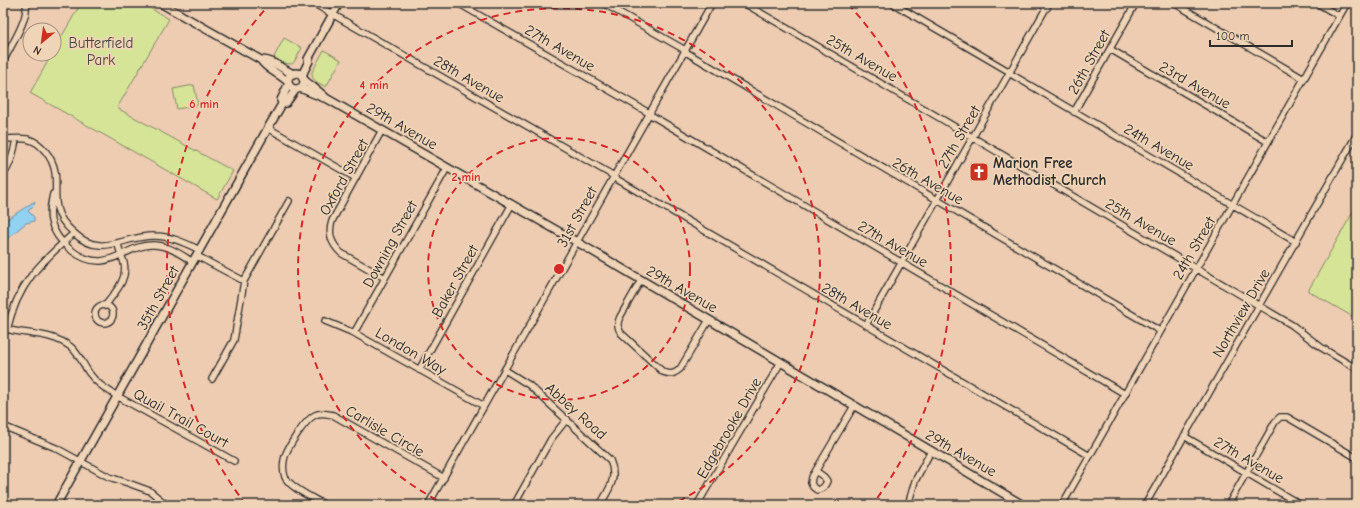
<svg xmlns="http://www.w3.org/2000/svg" width="1360" height="508" font-family="'Comic Neue',sans-serif">
<style>
.green{fill:#d6e498;stroke:#808862}
.water{fill:#91d1f2;stroke:#688fa2}
.lines{fill:none;stroke-linecap:round;stroke-linejoin:round}
.minor-casing{stroke:#2b2b2b;stroke-width:8}
.tertiary-casing{stroke:#2b2b2b;stroke-width:10}
.minor{stroke:#f0d4b7;stroke-width:5.5}
.tertiary{stroke:#f0d4b7;stroke-width:7}
.ring{fill:none;stroke:#d62828;stroke-width:2;stroke-dasharray:7 5}
.labels{text-anchor:middle;dominant-baseline:central;stroke-width:3.5;stroke-linejoin:round;paint-order:stroke}
.park-label{font-size:15px;fill:#45473b;stroke:#f0d4b7}
.street-label{font-size:15px;fill:#2b2b2b;stroke:#f0d4b7}
.poi-label{font-size:15px;font-weight:bold;fill:#2b2b2b;stroke:#f0d4b7;text-anchor:start}
.centre{fill:#d62828;stroke:#f0d4b7;stroke-width:2}
.ring-label{font-size:12px;text-anchor:middle;font-weight:bold;fill:#d62828;stroke:#f0d4b7;stroke-width:3.5;stroke-linejoin:round;paint-order:stroke}
</style>
<rect width="100%" height="100%" fill="#eeccb2"/>
<filter id="ink" filterUnits="userSpaceOnUse"><feTurbulence type="fractalNoise" baseFrequency=".025" numOctaves="2"/><feDisplacementMap in="SourceGraphic" scale="8" xChannelSelector="R" yChannelSelector="G"/><feConvolveMatrix kernelMatrix="1 2 1 2 8 2 1 2 1" color-interpolation-filters="sRGB"/></filter>
<g filter="url(#ink)">
<path class="green" d="M81 3H141L169 19 117 108 233 171 217 199 30 93 52 54H54V50Z
M284 38 302 48 294 62 292 64 283 63 274 57Z
M324 50 341 60 326 87C319 83 311 81 312 72Z
M194 85 198 105 177 109 173 89Z
M1357 205V319L1308 291Z"/>
<path class="water" d="M35 201 34 205 28 211 34 217V221L26 223 3 242V222Z"/>
<g class="lines">
<g class="minor-casing">
<path id="minor" d="M313 3 614 176
M458 3 649 113
M603 3 685 50
M744 3 1292 325 1322 348 1357 369
M892 3 1010 72
M1039 3 1047 8
M1174 3 1304 79
M1317 3 1339 16
M1110 49 1268 142
M684 51 1160 331
M3 62C10 47 29 19 26 3
M1009 73 1296 242
M1074 112 1136 3
M649 114 1125 394
M268 128 356 178
M382 130 332 221C328 234 331 243 341 253L385 278
M3 139C11 139 19 138 27 139 42 142 53 159 55 172 57 184 54 196 57 208 59 218 67 227 74 233 101 259 125 235 154 236 171 236 185 243 200 250
M3 175C11 165 14 152 16 139
M613 177 1090 456
M53 194C51 203 49 212 51 221 56 242 80 262 101 261 120 259 133 245 151 245 167 244 180 254 193 262
M197 256 244 281
M641 280 620 317C617 323 617 327 621 333L663 372C671 375 674 374 680 369L709 320
M95 314a9 9 0 1 1 18 0a9 9 0 1 1-18 0Z
M105 306C115 292 128 280 124 263 122 256 119 250 118 244
M325 321 354 333 484 406
M866 325 1049 3
M3 328C27 336 49 331 71 347 79 354 83 364 89 373 97 384 106 389 117 396L234 461
M7 330C18 283 39 264 74 233
M354 333 447 168
M419 370 512 204
M505 370 529 385 610 460C618 479 609 489 600 505
M212 379 234 340 244 281 289 201
M3 426 56 448 109 477 128 483 150 491 167 505
M1184 436 1301 505
M816 471 824 477 827 481C825 486 823 489 817 490L813 487 811 483 812 477 854 406
M325 505C315 499 290 488 285 477 283 471 283 463 285 456 289 445 305 420 315 415 321 412 327 414 333 415L444 478
M428 505 712 3
M514 505 551 439 567 419
M697 505 781 362
M908 505 915 481 931 451
M1062 505 1347 3
M1145 505 1357 134
M1228 505 1275 422 1280 417H1287L1357 458"/>
</g>
<g class="tertiary-casing">
<path id="tertiary" d="M160 3 261 60C266 69 280 74 288 82
M261 60C272 59 283 70 294 74
M288 81a8 8 0 1 1 16 0a8 8 0 1 1-16 0Z
M302 77 304 71 309 61 308 59 339 3
M303 79C311 86 319 91 326 98L577 242 1023 505
M300 88 324 98
M282 104 286 103 296 89
M56 505 268 128 282 104 281 100 288 85"/>
</g>
<use href="#minor" class="minor"/>
<use href="#tertiary" class="tertiary"/>
</g>
</g>
<g class="ring">
<circle cx="559" cy="269" r="131"/>
<path d="M447 505A261 261 0 1 1 671 505"/>
<path d="M246 505A392 392 0 0 1 270 4M848 4A392 392 0 0 1 872 505"/>
</g>
<defs>
<g id="church-square" transform="scale(1)"><rect x="-9" y="-9" width="18" height="18" rx="4" fill="#c8321e" stroke="#f0d4b7"/><path d="M-1.2-6h2.4v3.5h3.3v2.4h-3.3V6h-2.4V-.1h-3.3v-2.4h3.3Z" fill="#fff"/></g>
</defs>
<g fill-rule="evenodd">
<use href="#church-square" x="979" y="172"/>
</g>
<g class="labels">
<g class="park-label">
<text x="101" y="43">Butterfield<tspan x="101" dy="17">Park</tspan></text>
</g>
<g class="street-label">
<text transform="translate(560 48) rotate(30)">27th Avenue</text>
<text transform="translate(862 58) rotate(30)">25th Avenue</text>
<text transform="translate(1089 62) rotate(-61)">26th Street</text>
<text transform="translate(469 79) rotate(30)">28th Avenue</text>
<text transform="translate(1195 85) rotate(30)">23rd Avenue</text>
<text transform="translate(402 126) rotate(30)">29th Avenue</text>
<text transform="translate(959 137) rotate(-60)">27th Street</text>
<text transform="translate(1159 147) rotate(30)">24th Avenue</text>
<text transform="translate(344 177) rotate(-61)">Oxford Street</text>
<text transform="translate(928 181) rotate(30)">26th Avenue</text>
<text transform="translate(577 217) rotate(-61)">31st Street</text>
<text transform="translate(1141 222) rotate(30)">25th Avenue</text>
<text transform="translate(390 244) rotate(-61)">Downing Street</text>
<text transform="translate(893 244) rotate(30)">27th Avenue</text>
<text transform="translate(1194 248) rotate(-60)">24th Street</text>
<text transform="translate(455 281) rotate(-61)">Baker Street</text>
<text transform="translate(682 289) rotate(30)">29th Avenue</text>
<text transform="translate(158 298) rotate(-61)">35th Street</text>
<text transform="translate(857 306) rotate(30)">28th Avenue</text>
<text transform="translate(1241 313) rotate(-60)">Northview Drive</text>
<text transform="translate(411 351) rotate(30)">London Way</text>
<text transform="translate(576 411) rotate(42)">Abbey Road</text>
<text transform="translate(181 418) rotate(29)">Quail Trail Court</text>
<text transform="translate(729 428) rotate(-60)">Edgebrooke Drive</text>
<text transform="translate(385 431) rotate(30)">Carlisle Circle</text>
<text transform="translate(961 453) rotate(30)">29th Avenue</text>
<text transform="translate(1249 460) rotate(30)">27th Avenue</text>
</g>
<g class="poi-label">
<text x="993" y="163">Marion Free<tspan x="993" dy="17">Methodist Church</tspan></text>
</g>
</g>
<circle cx="559" cy="269" r="6" class="centre"/>
<g class="ring-label">
<text x="374" y="89">4 min</text>
<text x="204" y="108">6 min</text>
<text x="466" y="181">2 min</text>
</g>
<rect width="1360" height="508" fill="none" stroke="#f0d4b7" stroke-width="16"/>
<rect x="8" y="8" width="1344" height="492" fill="none" stroke="#2b2b2b" stroke-width="1.5" filter="url(#ink)"/>
<g transform="translate(42 42) rotate(209)"><circle r="19" fill="#f0d4b7" stroke="#a1907f"/>
<path d="M0-3L7 15L0 10L-7 15Z" fill="#c8321e"/>
<text y="-6" font-size="11" font-weight="bold" text-anchor="middle" fill="#2b2b2b">N</text>
</g>
<path d="M1210 40v6h82v-6" fill="none" stroke="#2b2b2b" stroke-width="2"/>
<text x="1216" y="40" font-size="12" fill="#2b2b2b" stroke="#f0d4b7" stroke-width="3" paint-order="stroke">100 m</text>
</svg>
